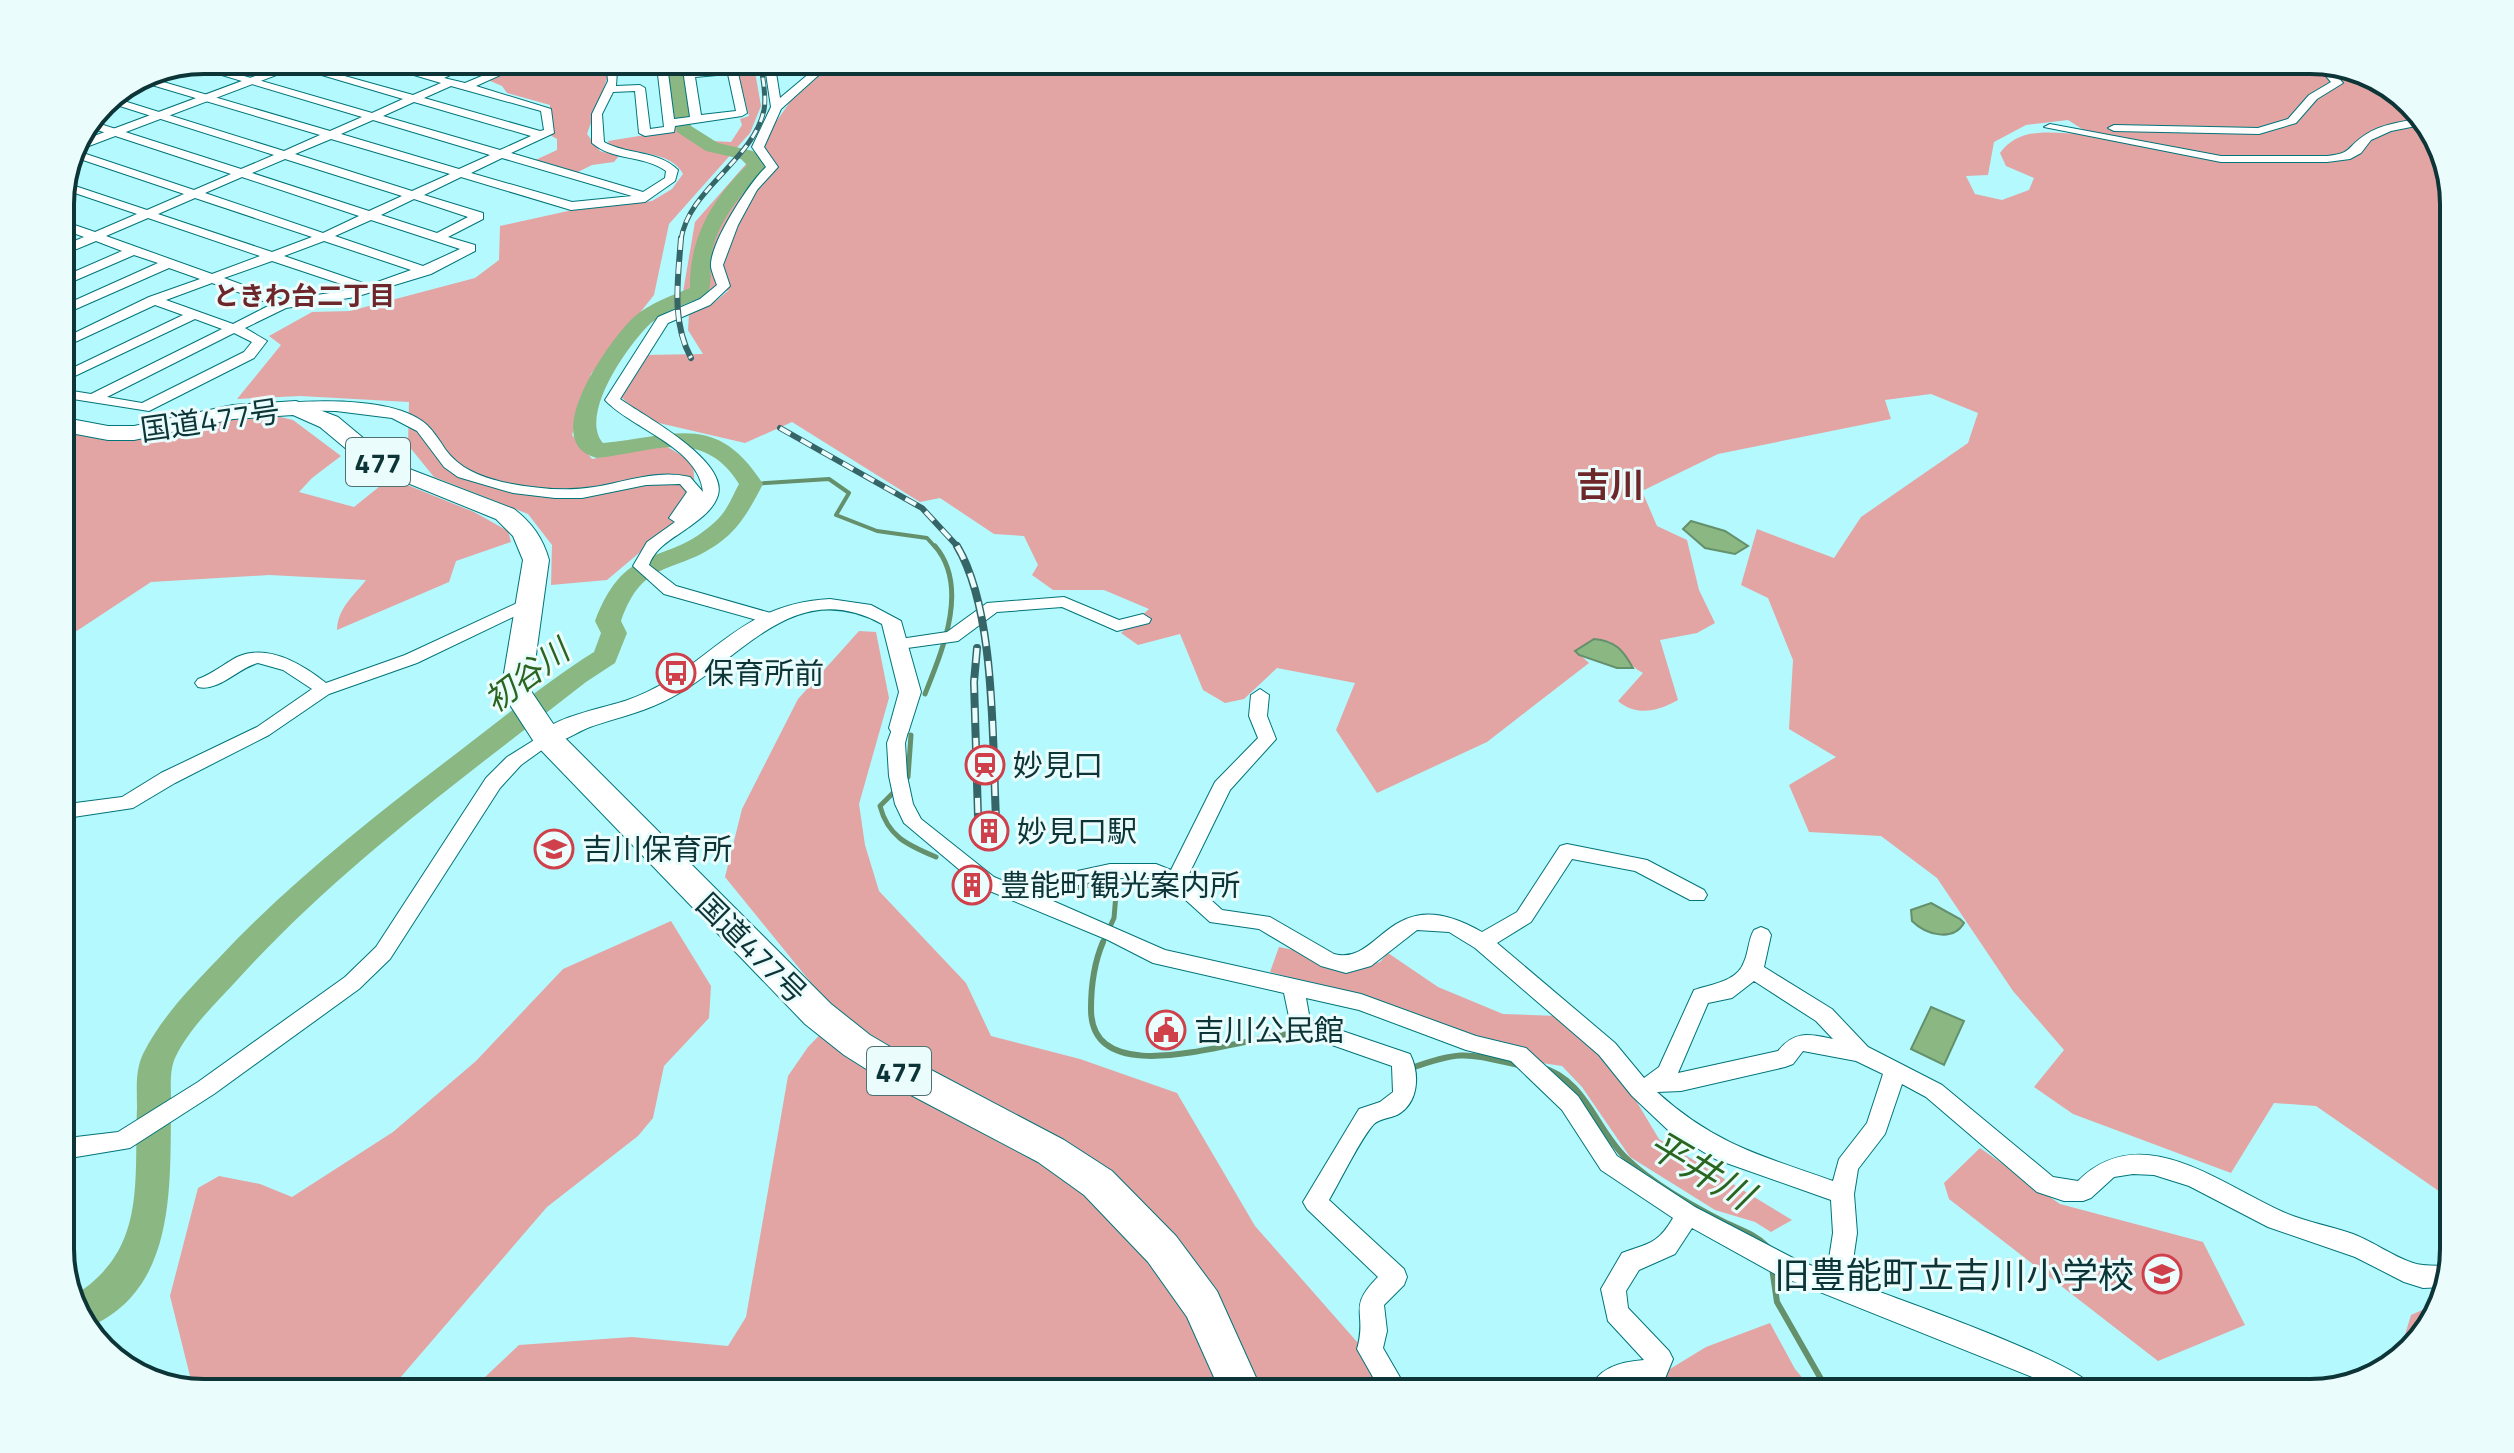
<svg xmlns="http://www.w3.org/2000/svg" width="2514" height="1453" font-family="'Titillium Web','Noto Sans JP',sans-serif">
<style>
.green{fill:#e2a5a4;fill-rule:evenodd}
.water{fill:#8ab782;stroke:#64906c;stroke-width:2}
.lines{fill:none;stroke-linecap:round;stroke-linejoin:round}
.stream-far2{stroke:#64906c;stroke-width:4}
.stream-far1{stroke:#64906c;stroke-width:5}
.stream{stroke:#64906c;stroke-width:6}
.river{fill:#8ab782;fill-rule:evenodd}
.minor-casing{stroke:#007479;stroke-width:2}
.tertiary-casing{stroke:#007479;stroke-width:2}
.trunk-casing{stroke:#007479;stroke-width:2}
.minor{fill:#fff;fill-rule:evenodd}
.tertiary{fill:#fff;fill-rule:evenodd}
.trunk{fill:#fff;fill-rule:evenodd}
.rail-far2-casing{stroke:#366568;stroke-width:5}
.rail-far1-casing{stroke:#366568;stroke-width:6}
.rail-casing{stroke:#366568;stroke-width:8}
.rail-far2{stroke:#ebfcfd;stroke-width:3;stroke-dasharray:9;stroke-linecap:butt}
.rail-far1{stroke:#ebfcfd;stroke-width:4;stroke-dasharray:12;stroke-linecap:butt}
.rail{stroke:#ebfcfd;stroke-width:5;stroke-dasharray:15;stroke-linecap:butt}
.labels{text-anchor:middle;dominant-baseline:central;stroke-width:6;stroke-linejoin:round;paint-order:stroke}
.far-neighbourhood-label{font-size:26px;font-weight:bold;fill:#6d272a;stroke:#ebfcfd}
.shield{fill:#ebfcfd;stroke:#507172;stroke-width:2}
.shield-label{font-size:28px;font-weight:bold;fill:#0d3537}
.street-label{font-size:30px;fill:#0d3537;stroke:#ebfcfd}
.poi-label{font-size:30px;fill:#0d3537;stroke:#ebfcfd;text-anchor:start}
.water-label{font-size:32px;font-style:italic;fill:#29651f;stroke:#ebfcfd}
.quarter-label{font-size:34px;font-weight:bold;fill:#6d272a;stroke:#ebfcfd}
.near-poi-label{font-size:36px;fill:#0d3537;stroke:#ebfcfd;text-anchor:end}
.near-water-label{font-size:38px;font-style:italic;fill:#29651f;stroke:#ebfcfd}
.rim{fill:none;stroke:#0d3537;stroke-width:4}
</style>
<rect width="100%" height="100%" fill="#b4f9fe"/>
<path class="green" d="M533 60H558L548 65 576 60 577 64 583 63 584 70 608 76 587 134 600 151 619 156 614 162 592 165 576 173 531 162 557 150V139L550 135V105L507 93 502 86 488 80Z
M745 60H753L761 106 750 133 669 224 654 295 591 374 572 435 592 459 664 445 693 462 696 505 607 580 551 585 552 545 528 514 434 477 408 445 409 402 300 396 237 399 281 345 269 336 312 312 350 311 475 278 499 260 500 226 568 211 652 201 672 189 683 174C672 151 632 153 610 147L608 141 670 131 676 126H690L692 133 712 141 731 142 742 125 740 119 749 116 737 68 746 67Z
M820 60H2309L2381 79 2434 132 2454 196V1197L2446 1196 2316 1106 2274 1103 2231 1173 2073 1114 2034 1087 2064 1050 2013 991 1937 878 1881 836 1809 832 1789 785 1836 757 1789 729 1793 660 1768 598 1741 585 1757 529 1834 558 1861 517 1968 443 1978 413 1931 394 1885 400 1891 419 1718 454 1642 491 1657 526 1687 540 1699 590 1715 623 1697 633 1660 640 1678 700C1658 711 1637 717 1618 701L1643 673C1628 666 1623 650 1609 641L1576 651 1589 663 1487 742 1377 793 1336 730 1355 683 1277 668 1244 699 1225 703 1203 690 1180 634 1138 645 1121 633 1149 609 1104 590H1053L1032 575 1038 565 1024 536 994 534 940 498 920 502 792 422 745 443 646 420 620 396 643 355 703 354 688 330 689 313 716 301 729 290 681 304 695 222 746 164 790 102 818 77ZM2068 120 2090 134C2059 135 2022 123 2000 153L2006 166 2034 178 2029 190 2002 200 1975 194 1966 176 1988 175 1994 142 2026 125Z
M263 413 293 420 341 456 312 478 299 492 354 507 390 478 474 512 508 531 511 542 456 561 449 582 337 630C338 607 354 596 366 580L269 575 151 582 60 642V431L106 438 156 436Z
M859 631 876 632 889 698 859 804 865 845 879 891 966 983 991 1036 1080 1059 1177 1093 1255 1226 1358 1343 1381 1393H468L519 1345 632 1337 728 1346 746 1317 788 1076 808 1047 838 1016 725 877 742 809 798 699Z
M671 921 711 986 709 1018 664 1066 653 1118 638 1136 547 1207 394 1385 385 1393H205L190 1389 192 1384 170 1296 198 1188 219 1176 260 1184 292 1197 393 1132 476 1061 563 969Z
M1279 947 1308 953 1343 973 1380 962 1388 953 1438 987 1503 1014 1558 1016 1592 1043 1635 1099 1659 1139 1792 1220 1771 1232 1755 1222 1715 1210 1630 1157 1582 1087 1562 1066 1535 1062 1523 1052 1435 1021 1429 1022 1375 1001 1270 972Z
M1980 1148 2060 1204 2203 1242 2245 1325 2158 1361 1949 1199 1944 1183Z
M2440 1302 2435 1320 2398 1358 2411 1315Z
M1770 1323 1795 1369 1815 1393H1640L1642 1386 1706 1347Z"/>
<path class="water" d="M1691 521 1725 531 1748 546 1735 554 1705 548 1683 529Z
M1594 639C1616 641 1623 650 1633 668H1617L1579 655 1575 651Z
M1931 903 1960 919 1964 923C1953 942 1926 935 1912 921L1911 910Z
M1931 1007 1964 1021 1944 1065 1911 1049Z"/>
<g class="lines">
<path class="stream-far2" d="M751 484 829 479 849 493 836 515 877 531 927 538 936 548"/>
<path class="stream-far1" d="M925 694C942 651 970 587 935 546
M904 781 908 777 911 735
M897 789 880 806C888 837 908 845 936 857
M1047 895 1097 883 1116 894 1114 918 1102 944"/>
<path class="stream" d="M1103 942C1094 963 1091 986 1091 1009 1091 1098 1249 1033 1301 1033
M1540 1067C1586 1079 1595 1129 1627 1159 1653 1184 1688 1203 1720 1220 1737 1229 1754 1233 1768 1247
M1409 1069C1463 1049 1468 1054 1522 1066
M1772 1268 1777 1302 1829 1393"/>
<path class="river" d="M665 60H681L691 126 718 143 753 151 766 165C744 194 721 214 712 251 709 265 713 283 707 295 688 303 667 310 651 323 629 343 578 415 603 443 676 436 716 411 763 484 751 507 740 528 719 543 673 576 644 557 621 621L627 633 615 663 586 682C466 776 342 865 239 978 218 1001 189 1028 175 1058 168 1074 172 1095 171 1112 170 1192 175 1291 87 1328L80 1321 72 1297C147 1251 134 1185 137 1108 137 1089 135 1071 143 1054 161 1018 190 988 218 959 290 882 373 817 457 753 502 719 546 682 594 652L601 633 595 621C627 538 665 569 716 521 727 511 732 497 739 484 703 426 653 452 597 458 535 443 611 338 634 317 650 303 671 296 690 288 689 239 712 199 747 165L741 159 706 151 677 132Z"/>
<g class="minor-casing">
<path id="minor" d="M271 60H287L413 95 441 83 363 60C387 60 416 75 433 75 449 74 462 60 482 60L444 78 465 83 520 60H534L476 86 551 109 554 133 511 153 643 192 665 178 666 171C644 155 613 161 592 143V114L608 81 606 60H616L617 64 692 60 694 70 726 67 725 60H735L747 113 742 116 675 126 674 132 645 136 639 133 635 91 613 92 602 114 604 142C627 155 658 150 678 170L675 181 645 202 571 210 461 177 424 195 483 213V219L448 237 475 245V251L431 274 355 297 286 308 245 328 267 341 254 358 149 411 60 397V389L91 394 222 329 195 319 60 383V374L183 315 155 305 60 349V340L149 297 200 279 169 268 60 316V307L158 263 134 255 60 287V278L122 251 96 241 60 256V247L84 237 60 228V220L95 232 137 214 63 189 66 183 147 210 184 194 77 158 80 152 194 190 231 174 91 128 94 122 241 169 274 155 104 101 111 97 284 151 320 135 135 80 143 76 330 131 362 117 185 64 196 62 372 113 403 99ZM682 63 690 117 674 119 667 65ZM657 66 664 127 650 129 645 88 640 85 616 86 617 71ZM728 74 736 111 701 115 695 77ZM451 86 541 111 544 130 540 131 424 98ZM414 102 531 136 500 150 383 116ZM373 120 490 155 459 169 341 134ZM331 139 450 174 412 191 295 154ZM502 158 632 196 572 202 471 173ZM285 159 402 196 369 211 252 173ZM242 177 359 216 323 233 205 193ZM195 198 312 237 272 252 158 214ZM414 199 468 217 437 233 381 215ZM148 218 260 256 212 274 106 236ZM371 220 460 249 423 266 335 236ZM324 241 411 270 369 285 284 256ZM272 261 356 289 284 300 224 278ZM212 283 272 304 233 324 166 300ZM234 333 252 342 244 352 142 403 107 397Z
M764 60H774L780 98 811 72 808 60H818L821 73 781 109 764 147 778 167 757 190 738 225 723 265 730 286 710 305 668 323 620 399C644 416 728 460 718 495 714 509 700 519 689 527 674 538 656 546 649 565L676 586 774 614 776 618 774 622 768 623 664 594 633 566 647 542 675 522 669 518 687 492 680 484 646 485 582 498H555L513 493 458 477 444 467 417 431 392 418 336 411 279 410V404L284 403C322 400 398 398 427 425 434 432 440 441 445 449 460 469 479 476 502 482 532 488 564 492 594 487 626 482 657 469 690 477L703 492 689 512 703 492C699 447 632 429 605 400L658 317 700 299 717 285C715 280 712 272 711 267 709 244 749 183 766 167L752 147 771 107Z
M2313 61 2326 64 2343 83 2317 99 2296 123 2259 134 2114 131 2108 128 2114 125 2258 128 2288 119 2309 95 2331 82Z
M2421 118 2426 124 2391 131 2371 140 2361 153 2350 159 2327 162H2221L2044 127 2050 124 2221 156H2327C2354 153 2346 147 2365 135 2381 124 2402 122 2421 118Z
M1064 597 1119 620 1143 614 1151 619 1149 623 1117 631 1062 607 997 612 958 641 900 649 891 644 900 639 947 632 987 603Z
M528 598 536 603 534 607 417 663 329 694 269 735 175 783 133 808 60 819V805L122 797 161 773 257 727 312 689 283 670 258 663C238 668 219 692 198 687L195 683 198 679C212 674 224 664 237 657 268 643 302 664 326 683L405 655Z
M1260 689 1269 695 1267 716 1276 739 1230 790 1187 878 1222 910 1270 917 1334 954C1381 967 1389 878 1482 932L1517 912 1560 846 1567 844 1647 860 1704 890 1707 895 1704 900H1690L1635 871 1572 859 1531 922 1497 943 1615 1043 1644 1078 1659 1067 1694 990C1711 984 1737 982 1744 962 1749 951 1748 940 1754 930L1761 927 1768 930 1771 935 1764 967 1832 1009 1868 1047 1942 1085 2053 1177 2078 1181C2141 1118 2220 1184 2283 1212 2306 1222 2330 1226 2353 1234 2374 1242 2392 1256 2413 1263 2425 1267 2438 1265 2449 1266L2444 1287 2423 1288 2404 1282 2355 1257 2268 1227 2189 1186 2154 1175 2133 1174 2114 1177 2091 1198 2083 1201H2064L2037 1192 1926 1097 1902 1084 1885 1134 1858 1169 1854 1194 1857 1233 1850 1281C1891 1297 2086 1363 2099 1393H2063L2042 1381 1775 1274 1692 1228 1675 1254 1639 1270 1626 1291 1628 1308 1669 1351 1673 1359 1664 1381 1623 1387 1615 1393H1587C1598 1368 1618 1362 1644 1360L1608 1321 1601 1289 1622 1253C1649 1243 1658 1244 1673 1218L1601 1170 1562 1110 1511 1061 1466 1050 1359 1010 1306 998 1310 1020 1410 1054C1420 1074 1419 1103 1397 1115 1390 1118 1379 1119 1374 1124 1362 1136 1339 1183 1329 1200L1404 1269 1407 1277 1404 1285 1384 1305 1387 1331 1383 1348 1409 1393H1382L1357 1349C1368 1311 1346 1309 1378 1277L1307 1209 1303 1202 1359 1109 1380 1102 1393 1092 1392 1066 1292 1031 1284 993 1153 963 1108 940 980 887 904 823 895 804 889 776 887 743 894 724 900 722 909 728 905 743 907 776 913 804 921 819 994 877 1013 885 1110 864H1156L1171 870 1215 782 1258 738 1249 716 1251 695ZM1110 878H1154L1169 885 1210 922 1259 929 1321 966 1346 973 1371 966 1417 930 1449 932 1475 948 1599 1055 1632 1096 1669 1131 1715 1159 1831 1200 1833 1233 1827 1272 1793 1258 1695 1207 1617 1156 1578 1096 1526 1048 1476 1036 1361 994 1165 950 1037 894ZM1754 981 1816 1021 1833 1039C1809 1034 1795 1030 1778 1051L1678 1073 1708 1003 1732 998ZM1803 1051 1856 1061 1883 1074 1867 1123 1839 1159 1833 1181C1762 1156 1714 1144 1657 1092L1681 1091 1785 1067 1793 1064Z
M547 732 553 734 556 738 553 742 521 765 500 788 390 959 359 989 214 1094 130 1148 76 1157 60 1152V1132L76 1137 118 1132 198 1082 345 977 376 947 486 778 507 757Z"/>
</g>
<g class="tertiary-casing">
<path id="tertiary" d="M298 60H316L81 149 86 139Z
M830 599 871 605 901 621 921 692 908 733H892L889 728 899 692 882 624C795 576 742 658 676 695 649 711 619 717 590 727 574 733 556 748 539 743L536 738C548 718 603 708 625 701 708 673 732 604 830 599Z"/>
</g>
<g class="trunk-casing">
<path id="trunk" d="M296 401 338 417 386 457 412 470 514 509C532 523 543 538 549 560L531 691 558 731 831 1004 870 1035 916 1062 1064 1140 1112 1171 1176 1236 1217 1291 1263 1393H1221L1187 1317 1148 1262 1084 1195 1038 1162 890 1084 844 1055 805 1024 536 745 501 691 523 560 513 536 496 519 368 467 320 427 293 415 233 419 134 440H108L60 431V417L108 426H134L233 405Z"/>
</g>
<use href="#minor" class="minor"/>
<use href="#tertiary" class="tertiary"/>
<use href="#trunk" class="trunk"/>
<g class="rail-far2-casing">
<path id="rail-far2" d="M681 240C688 189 753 161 764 110 767 95 762 75 760 60"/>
</g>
<g class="rail-far1-casing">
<path id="rail-far1" d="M681 238C678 279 671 321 691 358
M780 428 922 508 959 548"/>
</g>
<g class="rail-casing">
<path id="rail" d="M957 546C996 611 992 741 996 818
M977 648 974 682 978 816"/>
</g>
<use href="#rail-far2" class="rail-far2"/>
<use href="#rail-far1" class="rail-far1"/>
<use href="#rail" class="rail"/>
</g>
<defs>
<g id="bus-ring" transform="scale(2)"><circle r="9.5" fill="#ebfcfd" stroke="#d0404b" stroke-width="1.5"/><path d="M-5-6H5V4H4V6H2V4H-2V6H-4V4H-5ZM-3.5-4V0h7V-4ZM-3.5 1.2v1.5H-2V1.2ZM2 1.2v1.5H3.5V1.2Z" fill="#d0404b"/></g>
<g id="station-ring" transform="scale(2)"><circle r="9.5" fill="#ebfcfd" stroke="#d0404b" stroke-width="1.5"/><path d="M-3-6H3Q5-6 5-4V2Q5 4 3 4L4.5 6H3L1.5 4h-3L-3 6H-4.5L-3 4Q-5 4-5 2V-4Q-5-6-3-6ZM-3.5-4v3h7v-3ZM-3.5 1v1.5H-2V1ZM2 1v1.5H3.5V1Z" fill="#d0404b"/></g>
<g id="building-ring" transform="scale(2)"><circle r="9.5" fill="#ebfcfd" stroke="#d0404b" stroke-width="1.5"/><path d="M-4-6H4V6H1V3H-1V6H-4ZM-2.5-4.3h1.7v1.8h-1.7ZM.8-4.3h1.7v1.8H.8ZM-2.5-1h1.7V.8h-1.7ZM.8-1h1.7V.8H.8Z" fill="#d0404b"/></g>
<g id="school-ring" transform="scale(2)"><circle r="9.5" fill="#ebfcfd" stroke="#d0404b" stroke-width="1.5"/><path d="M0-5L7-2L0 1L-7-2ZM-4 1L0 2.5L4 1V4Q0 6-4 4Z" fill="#d0404b"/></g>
<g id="civic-ring" transform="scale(2)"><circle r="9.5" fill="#ebfcfd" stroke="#d0404b" stroke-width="1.5"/><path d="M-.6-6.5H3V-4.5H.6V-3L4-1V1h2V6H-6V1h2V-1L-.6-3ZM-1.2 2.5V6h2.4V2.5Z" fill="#d0404b"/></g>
</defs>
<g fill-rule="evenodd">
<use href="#bus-ring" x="676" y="673"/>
<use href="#station-ring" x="985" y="765"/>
<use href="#building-ring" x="989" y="831"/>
<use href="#school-ring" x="554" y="849"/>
<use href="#building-ring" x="972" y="885"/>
<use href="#civic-ring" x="1166" y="1030"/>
<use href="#school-ring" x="2162" y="1274"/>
</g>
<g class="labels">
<g class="far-neighbourhood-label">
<text x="304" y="295">ときわ台二丁目</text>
</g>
<g class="shield">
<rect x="346" y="438" width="64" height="48" rx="6"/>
<rect x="867" y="1047" width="64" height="48" rx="6"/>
</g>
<g class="shield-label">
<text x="378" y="462">477</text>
<text x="899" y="1071">477</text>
</g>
<g class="street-label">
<text transform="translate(210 420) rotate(-8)">国道477号</text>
<text transform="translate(752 948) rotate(45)">国道477号</text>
</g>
<g class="poi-label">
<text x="704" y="673">保育所前</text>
<text x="1013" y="765">妙見口</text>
<text x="1017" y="831">妙見口駅</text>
<text x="582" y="849">吉川保育所</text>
<text x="1000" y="885">豊能町観光案内所</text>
<text x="1194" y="1030">吉川公民館</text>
</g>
<g class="water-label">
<text transform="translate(526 675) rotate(-37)">初谷川</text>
</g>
<g class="quarter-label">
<text x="1610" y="484">吉川</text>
</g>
<g class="near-poi-label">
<text x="2134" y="1274">旧豊能町立吉川小学校</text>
</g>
<g class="near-water-label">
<text transform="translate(1701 1169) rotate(31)">平井川</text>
</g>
</g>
<path d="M0 0H2514V1453H0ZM204 74H2310A130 130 0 0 1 2440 204V1249A130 130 0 0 1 2310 1379H204A130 130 0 0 1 74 1249V204A130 130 0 0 1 204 74Z" fill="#ebfcfd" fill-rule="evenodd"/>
<path class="rim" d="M204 74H2310A130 130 0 0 1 2440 204V1249A130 130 0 0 1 2310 1379H204A130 130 0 0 1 74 1249V204A130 130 0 0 1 204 74Z"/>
</svg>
